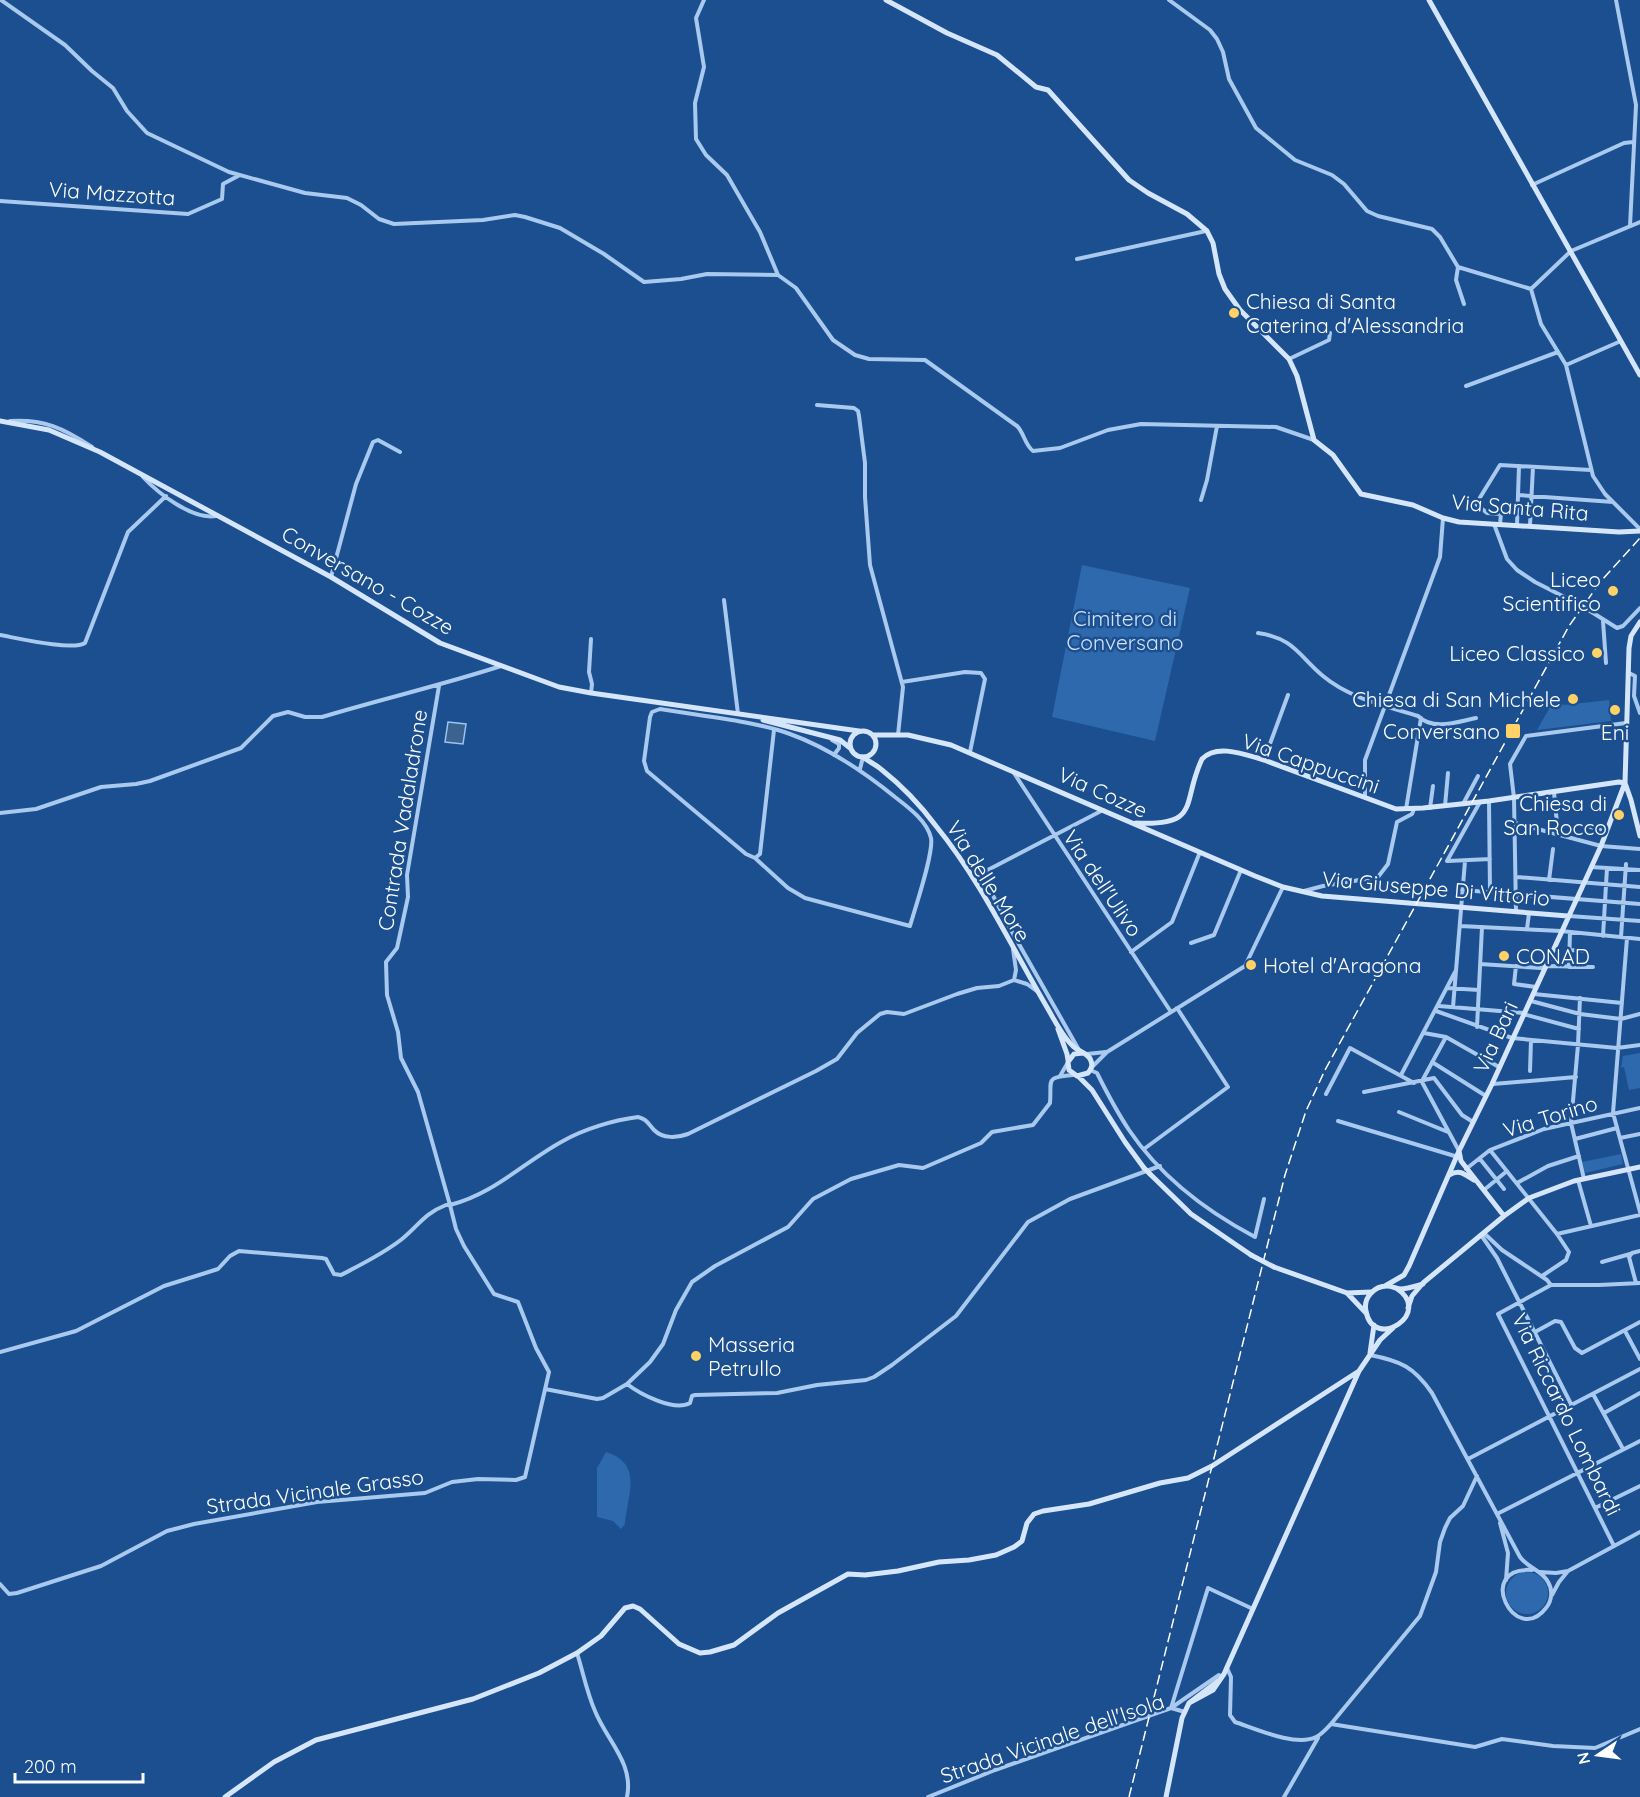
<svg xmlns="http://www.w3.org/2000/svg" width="1640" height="1797" font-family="Quicksand,sans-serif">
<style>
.green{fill:#2e69ad}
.water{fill:#3c6290;stroke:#9cc4f0;stroke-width:1.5}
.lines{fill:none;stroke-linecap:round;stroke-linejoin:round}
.street{stroke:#a9c9ee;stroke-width:4}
.secondary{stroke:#d6e6fa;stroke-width:5}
.rail{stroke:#fff;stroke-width:1.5;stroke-dasharray:10 4.5;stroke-linecap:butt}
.secondary-bridge{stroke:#d6e6fa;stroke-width:5}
.poi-dot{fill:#ffd166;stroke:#1b4f8f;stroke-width:2}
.labels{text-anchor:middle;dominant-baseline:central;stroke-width:5;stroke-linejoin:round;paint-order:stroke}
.street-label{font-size:21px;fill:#fff;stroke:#1b4f8f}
.poi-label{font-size:21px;fill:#fff;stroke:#1b4f8f;text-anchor:end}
.park-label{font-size:21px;fill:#cfe3fa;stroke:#1b4f8f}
</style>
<rect width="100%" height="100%" fill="#1b4f8f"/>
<path class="green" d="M1082 565 1190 588 1155 741 1052 717Z
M1554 700 1564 705 1609 700 1611 721 1537 730Z
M1640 1053V1088L1629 1090 1624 1067 1621 1068 1623 1056Z
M1621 1154 1623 1164 1585 1173 1582 1162Z
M606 1452C644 1464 627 1495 625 1524L621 1529 613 1521 597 1517V1468Z
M1506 1593a21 21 0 1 1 42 0a21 21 0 1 1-42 0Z"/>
<path class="water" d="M448 722 466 724 463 744 445 742Z"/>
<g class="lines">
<path class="street" d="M1 0 65 45 92 71 113 88 127 111 147 133 229 172 305 193 347 198 361 205 379 219 394 224 483 220 515 215 525 217 560 228 604 254 644 282 681 279 707 274 778 275 796 288 833 340 855 355 869 359 925 360 1017 426C1024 433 1025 445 1033 451L1060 448 1108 430 1141 424 1276 427 1314 440
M704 0 696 18 704 67 695 103 696 139 706 155 727 175 760 232 778 275
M1169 0 1210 30 1217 39 1223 52 1229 79 1256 128 1295 160 1332 175 1344 184 1367 211 1378 216 1432 229 1440 237 1458 267 1531 289 1571 251 1640 222
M1616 0 1636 105 1630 226
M1532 185 1624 143 1633 142
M0 201 188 214 222 199 223 184 238 176
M1077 259 1206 231
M1458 267 1456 280 1464 304
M1531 289 1541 324 1566 365 1593 476 1605 494 1640 529
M1289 359 1329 340 1330 333
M1566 365 1621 341
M1466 386 1558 352
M817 405 854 408 858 411 859 416 865 463V497L870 565 903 687 898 735
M10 421C44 419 63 428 92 447
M143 477C158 493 192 520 216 516
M1518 495 1613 502
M1201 500 1207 480 1217 426
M1494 524 1507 559 1517 570 1535 582 1582 606 1617 628 1623 626 1640 608
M1500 524 1501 514 1487 513 1476 504 1500 465 1591 470
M1517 525 1519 466
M1530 525 1533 467
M331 577 356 484 373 442 378 440 400 452
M724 600 738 714
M1603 621 1606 663
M1258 633C1294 638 1299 656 1323 676 1349 698 1386 706 1418 716 1433 731 1457 722 1476 718
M0 635C17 638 72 651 85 643L128 532 166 496
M591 639 589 672 592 684 591 693
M1629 673 1635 676 1634 696 1640 713
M902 682 965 672 981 673 985 679 970 752
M439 686 407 875 408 897 397 948 386 962 387 995 398 1032 401 1058 418 1092 450 1205C494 1194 524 1162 563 1141 584 1129 614 1120 638 1117 647 1119 648 1124 654 1130 663 1139 677 1138 688 1134L816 1071 837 1059 857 1033 880 1014 887 1012 904 1014 957 994 977 988 999 986 1014 980
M660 709C700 716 751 720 790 734 829 748 863 771 895 797 908 807 927 821 931 838 934 853 915 908 910 926L805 898 788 888 755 858 746 854 647 771 644 761 650 717 652 712Z
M832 740 839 744V748L834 755
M1264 760 1288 695
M860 769 863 757
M1014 773 1171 1012
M1554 792 1558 835
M1365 797V760L1440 557 1443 518
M1489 801 1490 893
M1463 804 1478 776
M1445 806 1448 773
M1430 808 1433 786
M1406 809 1421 718
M0 813 36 809 101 787 136 784 150 781 241 748 273 716 288 712 305 717H322C382 699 442 685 501 666
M1515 823 1601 846 1640 849
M1588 826 1606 832
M755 858 760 854 774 730
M1447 861 1480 802
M1448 861 1490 859
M978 867 1011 930 1079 1050
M1591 867 1640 870
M982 873 1103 810
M1517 877 1640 887
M1549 880 1553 849
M1462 890 1640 904
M1304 891 1323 886 1378 877 1388 864 1397 822 1412 814 1414 809
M1516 912 1514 798 1510 764 1526 736 1626 723
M1569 916 1640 921
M1460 926 1561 931 1640 939
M1527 929 1529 913
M1603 936 1607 868
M1621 937 1626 864
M1627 938 1613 1113 1640 1212
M1191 943 1214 935 1241 870
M1013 949 1016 970 1014 980 1027 984 1038 992
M1569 950 1583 951
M1131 952 1172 922 1200 852
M1480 964 1541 968 1548 966 1593 967
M1516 966 1514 984 1536 987
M1569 967 1570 932
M1447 988 1479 990
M1534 994 1622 1003
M1580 998 1578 1045 1571 1123 1584 1179
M1531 1001 1580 1014 1621 1019 1640 1014
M1439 1006 1524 1013
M1453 1007 1465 861
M1436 1011 1512 1038 1617 1048 1640 1045
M1523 1014 1579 1029
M1477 1027 1482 927
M1424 1033 1446 1037 1499 1067
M1087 1054 1106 1052
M1432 1062 1486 1096
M1092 1067 1107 1052 1245 966 1283 887
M1090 1070 1097 1073C1107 1093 1117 1112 1129 1130 1160 1176 1206 1211 1255 1237L1264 1199
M1530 1071 1531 1040
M1401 1075 1455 972
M1060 1076 1067 1064
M1422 1081 1446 1037
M1422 1082 1459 1151
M1493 1084 1576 1077
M1364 1092 1434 1078 1462 1115 1473 1122
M1326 1094 1350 1048 1414 1083
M1399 1112 1448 1132
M1338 1121 1458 1157
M1620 1138 1640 1134
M1575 1139 1617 1128
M1144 1149 1228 1087 1177 1008
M1490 1150 1557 1234 1569 1252 1566 1260 1542 1276
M1480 1159 1504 1189
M1466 1169 1490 1150 1544 1129 1640 1108
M1578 1180 1591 1226
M1517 1183 1548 1166 1579 1156
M1484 1190 1507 1171
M1557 1234 1640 1215
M1481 1235 1497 1258 1572 1406
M1481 1235H1486L1502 1250 1547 1280 1551 1285H1599L1640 1283
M1602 1262 1630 1254
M1636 1283 1629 1257 1632 1253 1640 1251
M1551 1285 1498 1314 1614 1546
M1625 1331 1640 1359
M1535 1332 1555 1321 1561 1322 1575 1348 1582 1353 1640 1322
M0 1352 76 1331 164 1286 218 1269 230 1256 239 1251 322 1258 326 1259 334 1274 341 1275C362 1264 383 1254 402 1239 418 1226 425 1213 446 1205H450L456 1229 464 1246 494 1294 518 1302 536 1348 549 1372 525 1477 516 1480 478 1479 452 1482 425 1493 317 1502 194 1524 167 1531 101 1566 17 1593 9 1594 0 1584
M1370 1355C1401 1361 1414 1367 1432 1393L1520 1557C1528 1568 1543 1571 1548 1582 1553 1590 1552 1601 1546 1608 1515 1648 1474 1566 1532 1570
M627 1384C640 1394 674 1412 690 1403L692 1396 695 1395 777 1393 817 1385 866 1380 874 1377 892 1365 956 1316 1028 1222 1070 1199 1160 1166
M545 1389 597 1399 603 1398 627 1384 650 1362 663 1344 676 1310 692 1282 715 1266 788 1227 813 1199 851 1179 899 1165 923 1168 981 1143 992 1132 1033 1125 1050 1103C1052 1080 1044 1077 1073 1075
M1593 1394 1623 1449
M1604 1413 1640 1393
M1468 1459 1640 1369
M1595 1508 1640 1486
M1497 1514 1640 1441
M1500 1523 1508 1553 1506 1580
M1568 1571 1640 1532
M1540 1572 1556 1573 1568 1571 1559 1582 1552 1595
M577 1653C583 1672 587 1693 595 1711 607 1741 634 1763 627 1797
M1227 1668 1231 1677 1230 1715 1235 1722C1256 1729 1296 1747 1316 1737 1322 1734 1326 1729 1331 1724L1475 1747 1502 1739 1553 1746 1595 1748 1640 1729
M1171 1708 1208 1588 1253 1609
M1171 1708 1219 1675
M1331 1724 1420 1616 1436 1572 1440 1542 1445 1528 1450 1518 1463 1506 1477 1476
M928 1797 995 1770 1171 1708 1185 1712
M1284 1797 1318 1738"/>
<path class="secondary" d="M886 0 947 33 997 55 1036 87 1048 90 1129 180 1148 193 1187 214 1207 231 1213 243 1219 274 1225 289 1240 310 1289 359 1297 376 1314 440 1333 455 1361 494 1413 505 1443 518 1459 522 1619 532 1640 531
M1429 0 1640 375
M0 421 49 430 100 452 331 577 440 643 559 687 591 693 859 731
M763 720 840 740 850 748
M850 744a13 13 0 1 1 26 0a13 13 0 1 1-26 0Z
M873 735H908L951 745 1255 876 1283 887 1322 896 1568 916
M863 757C869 762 877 765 882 770 901 785 921 806 936 826 981 881 1012 948 1048 1009 1055 1021 1063 1038 1074 1047 1079 1052 1089 1053 1091 1061 1093 1066 1091 1069 1088 1073L1077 1076 1069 1070 1068 1062 1074 1054 1083 1053
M1136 823C1202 826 1181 803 1202 759 1217 743 1246 755 1264 760L1396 809 1423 808 1489 801 1619 782 1625 783 1631 800 1640 836
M1058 1029 1067 1054 1068 1060
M1079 1077 1092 1090 1125 1142 1144 1168
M1459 1151 1461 1161 1504 1216
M1150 1174 1191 1214 1251 1255
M1449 1175C1460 1169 1464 1174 1474 1180
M1274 1267 1347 1293 1371 1292
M1385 1286 1404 1275 1409 1266 1459 1151 1492 1084 1601 846 1625 783 1629 648 1631 636 1640 622
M1396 1288C1435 1313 1373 1352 1366 1311 1363 1298 1374 1286 1387 1286 1391 1286 1395 1288 1400 1289 1408 1289 1416 1286 1423 1284
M1347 1293 1366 1313
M1408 1308 1412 1296 1423 1283 1504 1216 1529 1198 1574 1181 1640 1167
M1370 1353 1374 1325
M1189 1703 1213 1690 1224 1674 1359 1371 1380 1340 1393 1328
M225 1797 274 1762 316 1740 473 1699 539 1673 577 1653 601 1636 625 1608 633 1606 640 1609 679 1644 700 1653 710 1652 734 1645 778 1613 848 1574 865 1575 898 1571 939 1562 969 1560 996 1555 1014 1547 1022 1541 1027 1523 1034 1514 1043 1511 1089 1504 1160 1483 1188 1478 1212 1466 1359 1371
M1166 1797 1182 1718 1189 1703 1218 1681"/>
<path class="rail" d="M1129 1797 1285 1175 1306 1111 1325 1070 1569 626 1601 581 1640 538"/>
<path class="secondary-bridge" d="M1144 1168 1150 1174
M1251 1255 1274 1267"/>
</g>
<g class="poi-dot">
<circle cx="1234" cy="313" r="6"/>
<circle cx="1613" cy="591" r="6"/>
<circle cx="1597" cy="653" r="6"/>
<circle cx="1573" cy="699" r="6"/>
<circle cx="1615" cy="710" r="6"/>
<rect x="1505" y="723" width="16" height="16" rx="3"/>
<circle cx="1619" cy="815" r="6"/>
<circle cx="1504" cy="956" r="6"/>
<circle cx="1251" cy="965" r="6"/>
<circle cx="696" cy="1356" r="6"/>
</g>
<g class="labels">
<g class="street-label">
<text transform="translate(112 193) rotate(4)">Via Mazzotta</text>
<text transform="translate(1520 507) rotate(5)">Via Santa Rita</text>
<text transform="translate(368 580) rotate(30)">Conversano - Cozze</text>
<text transform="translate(1311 763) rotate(19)">Via Cappuccini</text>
<text transform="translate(1103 792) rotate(24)">Via Cozze</text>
<text transform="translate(402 820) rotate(-81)">Contrada Vadaladrone</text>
<text transform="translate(989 881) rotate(58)">Via delle More</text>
<text transform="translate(1103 883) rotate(56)">Via dell'Ulivo</text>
<text transform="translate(1436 888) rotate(5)">Via Giuseppe Di Vittorio</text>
<text transform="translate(1495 1037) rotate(-65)">Via Bari</text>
<text transform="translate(1550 1116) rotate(-17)">Via Torino</text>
<text transform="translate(1567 1414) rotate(64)">Via Riccardo Lombardi</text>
<text transform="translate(315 1491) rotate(-8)">Strada Vicinale Grasso</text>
<text transform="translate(1052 1738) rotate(-19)">Strada Vicinale dell'Isola</text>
</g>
<g class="poi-label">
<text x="1246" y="301" text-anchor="start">Chiesa di Santa<tspan x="1246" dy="24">Caterina d'Alessandria</tspan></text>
<text x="1601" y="579">Liceo<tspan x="1601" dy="24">Scientifico</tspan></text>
<text x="1585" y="653">Liceo Classico</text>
<text x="1561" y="699">Chiesa di San Michele</text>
<text x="1500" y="731">Conversano</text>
<text x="1615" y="732" text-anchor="middle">Eni</text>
<text x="1607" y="803">Chiesa di<tspan x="1607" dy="24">San Rocco</tspan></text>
<text x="1516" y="956" text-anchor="start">CONAD</text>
<text x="1263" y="965" text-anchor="start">Hotel d'Aragona</text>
<text x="708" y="1344" text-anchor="start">Masseria<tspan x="708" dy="24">Petrullo</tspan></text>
</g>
<g class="park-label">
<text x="1125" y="618">Cimitero di<tspan x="1125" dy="24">Conversano</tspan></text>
</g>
</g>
<g transform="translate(1598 1755) rotate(257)" stroke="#1b4f8f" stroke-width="4.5" paint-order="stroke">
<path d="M0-4.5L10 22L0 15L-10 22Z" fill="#ffffff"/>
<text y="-9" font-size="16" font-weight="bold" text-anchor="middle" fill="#ffffff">N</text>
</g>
<path d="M15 1773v9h128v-9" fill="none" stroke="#ffffff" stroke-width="3"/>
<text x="24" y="1773" font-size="18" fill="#ffffff" stroke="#1b4f8f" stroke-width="4.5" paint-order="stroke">200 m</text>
</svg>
